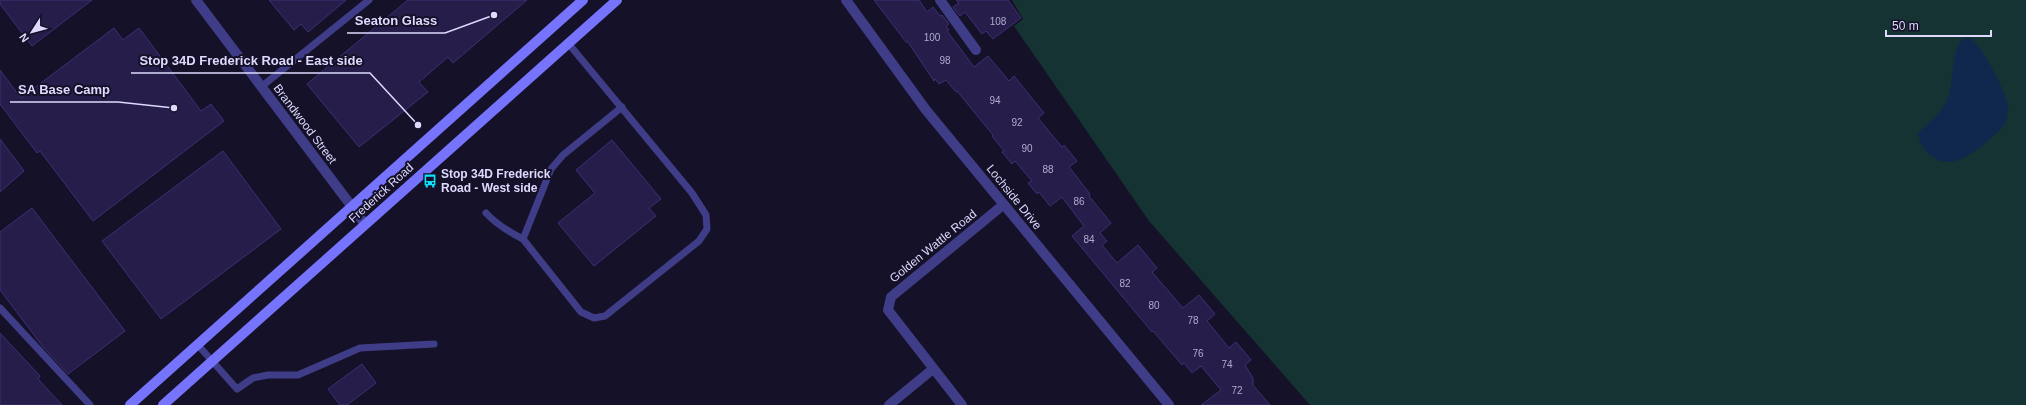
<svg xmlns="http://www.w3.org/2000/svg" width="2026" height="405" font-family="Arial,sans-serif">
<style>
.green{fill:#143332}
.water{fill:#10284e}
.building{fill:#261d4a;stroke:#3d3075}
.lines{fill:none;stroke-linecap:round;stroke-linejoin:round}
.service{stroke:#3f3d87;stroke-width:7}
.minor{stroke:#3f3d87;stroke-width:10}
.tertiary{stroke:#3f3d87;stroke-width:10}
.secondary{stroke:#7673fc;stroke-width:10}
.labels{text-anchor:middle;dominant-baseline:central;stroke-width:4;stroke-linejoin:round;paint-order:stroke}
.number-label{font-size:10px;fill:#b0abd1}
.street-label{font-size:12px;fill:#dedafe;stroke:#151129}
.poi-label{font-size:12px;font-weight:bold;fill:#dedafe;stroke:#151129;text-anchor:start}
.leader{fill:none;stroke:#dedafe;stroke-width:1.5}
.callout-dot{fill:#dedafe;stroke:#151129;stroke-width:1.5}
.callout-label{font-size:13px;text-anchor:middle;font-weight:bold;fill:#dedafe;stroke:#151129;stroke-width:4;stroke-linejoin:round;paint-order:stroke}
</style>
<rect width="100%" height="100%" fill="#151129"/>
<path class="green" d="M1012 0H2026V405H1310L1149 221 1014 26 1023 19Z"/>
<path class="water" d="M1964 38 1972 39C1984 51 2005 89 2008 106 2009 110 2007 117 2006 121 2004 127 1995 134 1990 139 1974 153 1949 173 1929 154 1922 148 1920 142 1918 133 1929 121 1943 113 1948 97 1955 80 1950 49 1964 38Z"/>
<path class="building" d="M0 0H92L32 46 0 4Z
M269 0H346L308 32 301 24 294 30Z
M408 0H527L453 63 448 57 419 82 428 92 359 147 307 84Z
M874 0H919L927 12 933 7 940 16 942 15 949 24 946 26 949 30 947 31 974 67 988 56 1009 81 1014 76 1044 113 1038 118 1062 147 1064 145 1077 161 1069 167 1090 194 1089 196 1111 223 1100 233 1107 241 1102 245 1117 263 1138 245 1157 268 1152 272 1183 308 1199 295 1215 314 1207 321 1229 348 1236 342 1251 360 1245 365 1253 378V385L1270 405H1201L1221 390 1201 366 1192 373 1184 363 1182 365 1153 331 1152 332 1072 236 1084 226 1062 197 1050 206 1039 192 1037 194 1028 183 1032 181 1015 161 1012 164 1002 152 1004 151 992 136 993 135 957 91 956 92 946 80 939 84 935 79 934 81 908 42H906Z
M956 0H1008L1021 18 993 39 986 31 982 34 965 12 960 16 953 7 959 3Z
M114 28 123 40 139 28 201 111 211 104 224 121 93 221 40 151 37 153 0 104V70L21 98Z
M0 139 24 171 0 192Z
M612 140 661 199 649 208 656 216 594 266 558 223 595 193 576 170Z
M223 151 281 229 161 319 102 241Z
M32 208 125 331 68 374 43 347 0 290V232Z
M0 333 40 376 38 379 62 405H0Z
M362 364 376 383 347 405H340L328 389Z"/>
<g class="lines">
<path class="service" d="M568 43 692 193 706 215 707 229 699 241 605 316 594 318 581 312 523 239 551 169 563 155 622 107
M261 87 369 0
M486 213C497 225 509 232 523 239
M0 308 90 405
M197 344 237 389 253 378 268 375H298L360 348 434 344"/>
<path class="minor" d="M196 0 365 224
M940 0 976 50
M889 405 933 369
M962 405 888 310 891 297 1003 205"/>
<path class="tertiary" d="M846 0 926 110 1169 405"/>
<path class="secondary" d="M130 405 583 0
M163 405 617 0"/>
</g>
<defs>
<g id="bus-bare" transform="scale(1.08)"><path d="M-5-6H5V4H4V6H2V4H-2V6H-4V4H-5ZM-3.5-4V0h7V-4ZM-3.5 1.2v1.5H-2V1.2ZM2 1.2v1.5H3.5V1.2Z" fill="#0ae4fa" stroke="#151129" stroke-width="2.5" paint-order="stroke"/></g>
</defs>
<g fill-rule="evenodd">
<use href="#bus-bare" x="430" y="181"/>
</g>
<g class="labels">
<g class="number-label">
<text x="998" y="21">108</text>
<text x="932" y="37">100</text>
<text x="945" y="60">98</text>
<text x="995" y="100">94</text>
<text x="1017" y="122">92</text>
<text x="1027" y="148">90</text>
<text x="1048" y="169">88</text>
<text x="1079" y="201">86</text>
<text x="1089" y="239">84</text>
<text x="1125" y="283">82</text>
<text x="1154" y="305">80</text>
<text x="1193" y="320">78</text>
<text x="1198" y="353">76</text>
<text x="1227" y="364">74</text>
<text x="1237" y="390">72</text>
</g>
<g class="street-label">
<text transform="translate(305 124) rotate(53)">Brandwood Street</text>
<text transform="translate(381 193) rotate(-42)">Frederick Road</text>
<text transform="translate(1014 197) rotate(51)">Lochside Drive</text>
<text transform="translate(933 246) rotate(-39)">Golden Wattle Road</text>
</g>
<g class="poi-label">
<text x="441" y="174">Stop 34D Frederick<tspan x="441" dy="14">Road - West side</tspan></text>
</g>
</g>
<path class="leader" d="M494 15L445 33H347M418 125L370 73H131M174 108L118 102H10"/>
<g class="callout-dot">
<circle cx="494" cy="15" r="4"/>
<circle cx="418" cy="125" r="4"/>
<circle cx="174" cy="108" r="4"/>
</g>
<g class="callout-label">
<text x="396" y="25">Seaton Glass</text>
<text x="251" y="65">Stop 34D Frederick Road - East side</text>
<text x="64" y="94">SA Base Camp</text>
</g>
<g transform="translate(32 32) rotate(234)" stroke="#151129" stroke-width="3" paint-order="stroke">
<path d="M0-3L7 15L0 10L-7 15Z" fill="#dedafe"/>
<text y="-6" font-size="11" font-weight="bold" text-anchor="middle" fill="#dedafe">N</text>
</g>
<path d="M1886 30v6h105v-6" fill="none" stroke="#dedafe" stroke-width="2"/>
<text x="1892" y="30" font-size="12" fill="#dedafe" stroke="#151129" stroke-width="3" paint-order="stroke">50 m</text>
</svg>
